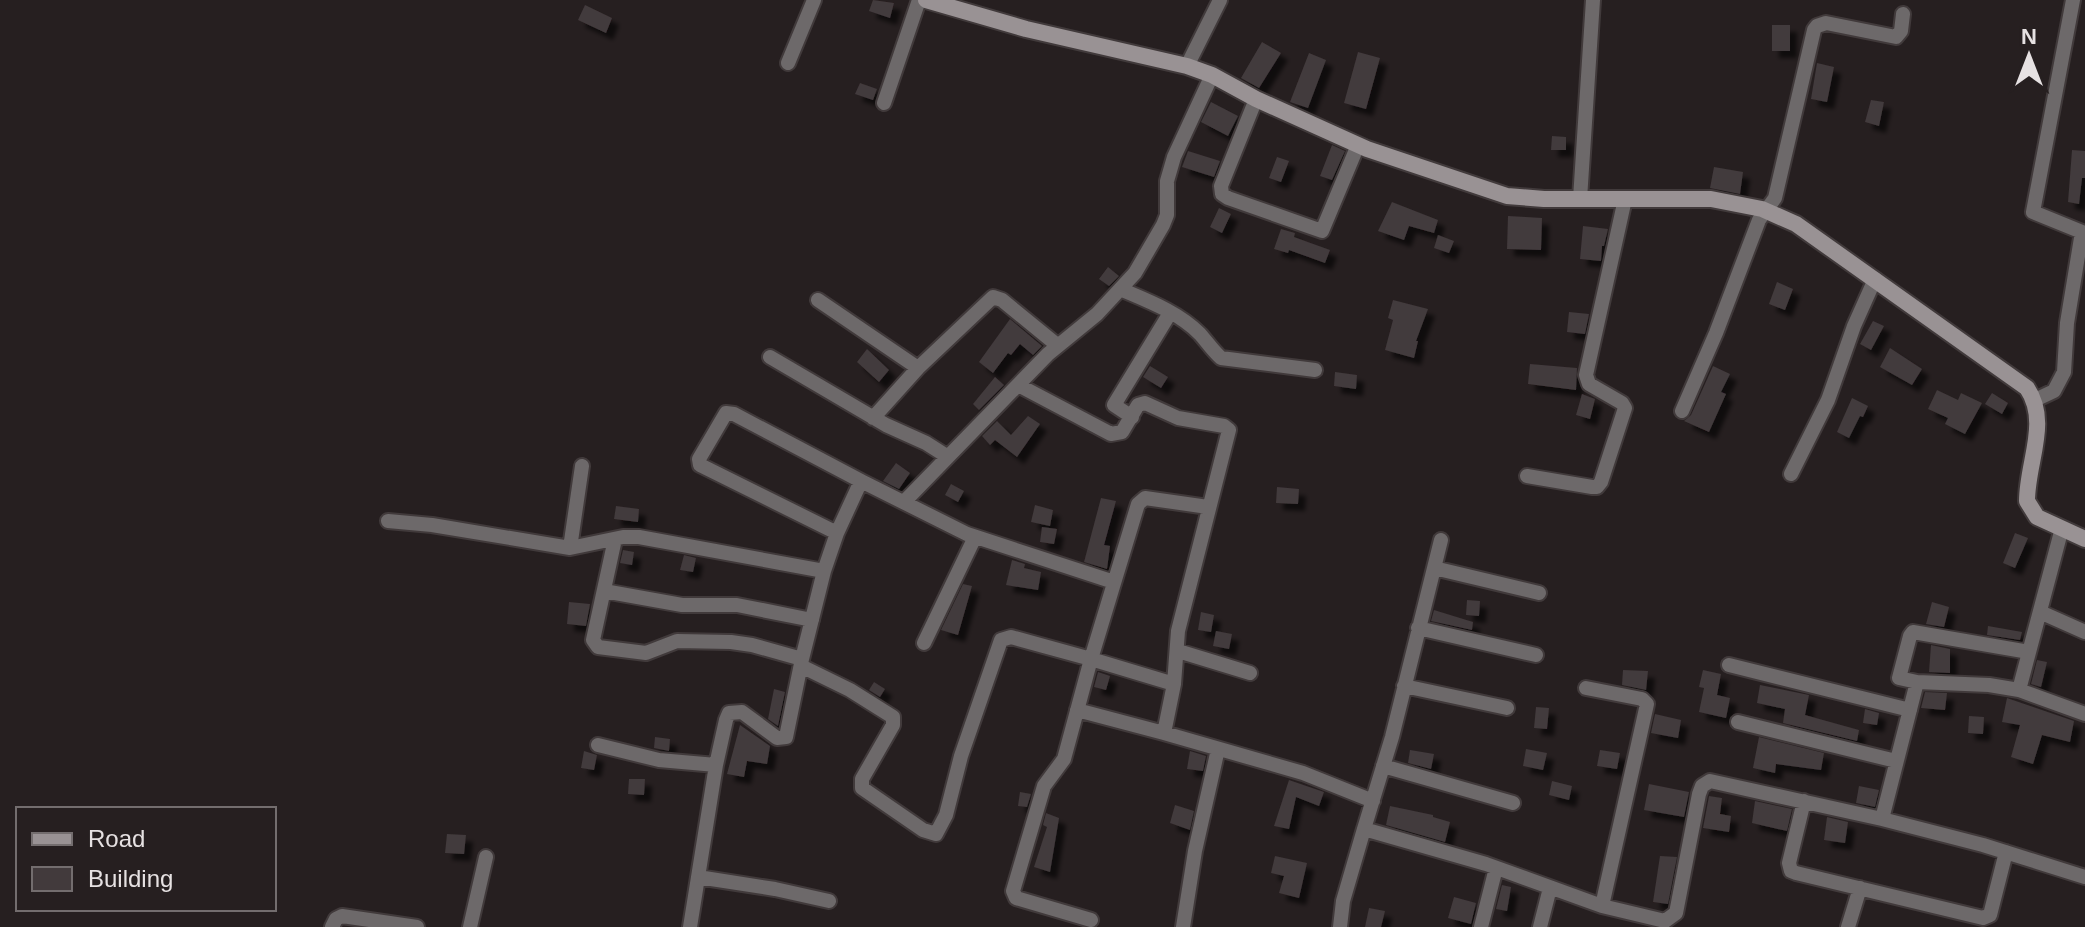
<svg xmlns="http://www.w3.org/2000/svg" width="2085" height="927" font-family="Helvetica,sans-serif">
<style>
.building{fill:#423a3c;filter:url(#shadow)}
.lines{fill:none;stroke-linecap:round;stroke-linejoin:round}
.street-casing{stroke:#413a3b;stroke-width:18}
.secondary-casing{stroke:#413a3b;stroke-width:20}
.street{stroke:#6d696a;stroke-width:14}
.secondary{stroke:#999294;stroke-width:16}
</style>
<defs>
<filter id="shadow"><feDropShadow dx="7" dy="7" stdDeviation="2" flood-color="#0009"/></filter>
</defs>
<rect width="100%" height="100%" fill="#261f20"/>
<path class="building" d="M873 0 894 3 890 18 869 11Z
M585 5 612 18 606 33 578 20Z
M1772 25H1790V51H1772Z
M1262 42 1281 53 1259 88 1241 78Z
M1358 52 1380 58 1366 109 1344 103Z
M1309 53 1326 60 1308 108 1290 102Z
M1817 63 1834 67 1827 102 1811 99Z
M860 83 877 89 873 100 855 94Z
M1871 100 1884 102 1879 126 1865 122Z
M1211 102 1238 116 1228 136 1201 122Z
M1552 136 1566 137V150H1551Z
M1332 145 1345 151 1332 180 1320 176Z
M2072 150 2085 151V178H2082L2079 204 2068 202Z
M1188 151 1220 161 1214 177 1182 167Z
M1277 157 1289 161 1281 182 1269 178Z
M1714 167 1743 172 1740 194 1710 188Z
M1392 202 1438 220 1434 233 1409 226 1404 240 1378 231Z
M1219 208 1231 214 1222 233 1210 227Z
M1508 216 1542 218 1541 250 1507 249Z
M1583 226 1608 229 1604 246H1602L1601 261 1580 259Z
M1281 229 1295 233 1294 237 1330 250 1325 263 1289 250 1288 253 1274 249Z
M1438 235 1454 241 1449 253 1434 248Z
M1108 267 1119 276 1109 286 1099 279Z
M1777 282 1793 289 1785 310 1769 304Z
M1393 300 1428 309 1416 341H1418L1414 358 1385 350 1393 320 1388 318Z
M1569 312 1589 314 1585 334 1567 332Z
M1010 319 1042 346 1033 355 1020 344 1011 355 1008 353 993 373 979 362Z
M1873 321 1884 326 1871 350 1860 344Z
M1890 348 1922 369 1912 385 1880 367Z
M867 349 889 370 879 382 857 362Z
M1530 364 1577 368 1576 390 1528 384Z
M1150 366 1168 377 1161 388 1143 377Z
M1713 366 1730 374 1721 392 1726 394 1709 432 1684 421 1691 415Z
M1335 372 1357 375 1356 389 1334 386Z
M995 377 1004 385 979 410 973 404Z
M1937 390 1958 400 1961 393 1982 403 1965 434 1945 424 1948 418 1928 409Z
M1992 393 2008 403 2002 414 1985 404Z
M1582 394 1595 399 1590 419 1576 415Z
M1852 398 1868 406 1863 417 1860 416 1849 438 1837 432Z
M1028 416 1040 424 1017 457 995 440 990 445 982 436 997 421 1011 435Z
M896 463 910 473 899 489 883 481Z
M951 484 964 491 958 502 945 495Z
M1277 487 1299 489 1298 504 1276 503Z
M1101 498 1116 501 1104 545 1110 546 1107 569 1084 562Z
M1035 505 1053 510 1050 526 1031 522Z
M616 506 639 509 638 522 614 519Z
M1042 527 1057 529 1054 544 1040 542Z
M2015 533 2028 538 2015 568 2003 563Z
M623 550 634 552 632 565 620 563Z
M684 555 696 558 693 572 680 570Z
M1012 560 1025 564 1024 568 1041 572 1038 590 1006 585Z
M963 584 972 586 958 635 941 630Z
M1467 600 1480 601 1479 616 1466 615Z
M569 602 590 604 586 626 567 624Z
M1932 602 1949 607 1944 627 1926 624Z
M1434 610 1473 622 1472 630 1431 621Z
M1201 612 1214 615 1211 632 1198 630Z
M1988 626 2022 632 2020 640 1987 635Z
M1216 631 1232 634 1229 649 1213 646Z
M1931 645 1950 649V673L1929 672Z
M2037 660 2047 662 2041 687 2031 684Z
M1623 670 1648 671 1646 690 1622 685Z
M1703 670 1721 674 1717 695 1730 698 1726 718 1699 712 1704 688 1699 687Z
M1098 672 1110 676 1106 690 1094 687Z
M874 682 885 689 880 697 869 690Z
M1760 685 1809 695 1805 715 1859 730 1857 741 1783 723 1785 709 1757 703Z
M774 689 785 692 778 726 768 719Z
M1925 692 1947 693 1945 710 1921 708Z
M2007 698 2074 721 2070 742 2042 735 2033 764 2011 757 2020 725 2002 722Z
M1536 707 1549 708 1547 729 1534 728Z
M1865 709 1879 713 1877 725 1863 723Z
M1655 714 1681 720 1678 738 1651 733Z
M1969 716 1984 717 1983 734 1968 733Z
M740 725 770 746 767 764 747 761 744 777 727 774Z
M655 737 670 739 669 751 654 748Z
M1759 737 1824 753 1821 770 1776 764 1775 773 1753 768Z
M1526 749 1547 753 1543 770 1523 766Z
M1410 750 1434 754 1431 769 1408 763Z
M1600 750 1620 753 1617 769 1597 766Z
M584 751 597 755 594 770 581 768Z
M1190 751 1206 756 1203 771 1187 769Z
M629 779H645L644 795 628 794Z
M1289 780 1324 792 1319 806 1296 797 1289 829 1274 826Z
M1552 781 1572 786 1569 800 1549 795Z
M1649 784 1689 792 1684 817 1644 810Z
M1859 786 1879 790 1875 807 1856 803Z
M1020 792 1031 794 1027 807 1018 806Z
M1709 796 1722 798 1720 814 1731 816 1729 832 1703 828Z
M1755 801 1792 809 1787 831 1752 823Z
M1175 805 1194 811 1190 830 1170 823Z
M1390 806 1433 815V817L1450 822 1445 842 1386 825Z
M1046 813 1059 818 1050 872 1034 867 1047 827 1043 825Z
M1827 817 1848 822 1845 843 1824 840Z
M447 834 466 835 464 854 445 853Z
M1275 856 1307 863 1299 898 1279 893 1284 876 1271 873Z
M1660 856 1677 857 1668 904 1653 902Z
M1502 885 1511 887 1507 911 1496 909Z
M1454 897 1476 903 1471 924 1448 918Z
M1369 908 1385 911 1381 927H1365Z"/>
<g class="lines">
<g class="street-casing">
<path id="street" d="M788 63 814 0
M1187 66 1220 0
M1256 99 1221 186 1222 194 1228 198 1322 231 1358 145
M884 103 919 0
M1580 199 1593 0
M1120 289C1148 301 1178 312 1200 334 1207 342 1213 351 1221 358L1315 370
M818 300 918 368
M770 357 886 425 926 443 948 457
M1018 385 1111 434 1122 432 1138 405 1145 403 1178 418 1224 426 1229 430 1178 631 1174 684 1091 659 1138 504 1145 498 1208 507
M2035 400 2054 391 2064 372 2067 323 2082 232 2033 212 2073 0
M1682 411 1716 333 1759 220 1775 198 1814 30 1817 26 1826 23 1896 37 1901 31 1903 14
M1132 417 1114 405 1170 313
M873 418 918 368 993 297 1002 300 1057 345
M1791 474 1828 400 1854 326 1875 279
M1527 476 1592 487H1597L1601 482 1625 408 1622 403 1589 384 1586 375 1625 199
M861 481 967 534 1114 582
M904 502 1048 354 1097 314 1135 273 1163 225 1167 215V181L1174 157 1212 75
M388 521 432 525 570 548 623 537H639L824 571
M615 539 593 640 598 647 646 653 677 641 731 642 752 645 802 659
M570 548 582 466
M1434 568 1539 593
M604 591 682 605H737L812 620
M2040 612 2085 632
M1418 628 1536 655
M924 643 975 537
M1178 651 1250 673
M1729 665 1910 710
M801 666 850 690 893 717V725L862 779V788L923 830 936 834 946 815 961 756 1001 640 1011 637 1091 659 1064 759 1044 786 1013 891 1016 898 1091 920
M1917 682 1899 678 1910 636 1913 632 2029 652
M1174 684 1164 733 1303 773 1373 801
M1404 686 1507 708
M1586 688 1642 699 1647 704 1602 906
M2019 690 2062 528
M1077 710 1164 733
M2085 714 2019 690 1989 685 1917 682 1882 819 1983 845 2085 877
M1738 722 1896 761
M598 745 659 760 716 765
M1383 766 1513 803
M1804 801 1789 863 1791 871 1796 873 1983 918 1990 915 2006 852
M1364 829 1392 737 1441 540
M698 877 775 889 829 901
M332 927 336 919 342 916 417 927
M470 927 486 857
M690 927 716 765 726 720 729 713 742 712 777 738 786 737 802 659 824 571 837 533 700 465 699 459 726 413 734 414 861 481 837 533
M1183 927 1195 851 1218 749
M1340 927 1343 901 1364 829 1486 864 1602 906 1665 921 1676 913 1699 794 1702 786 1710 781 1882 819
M1481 927 1496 868
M1540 927 1550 888
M1848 927 1860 888"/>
</g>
<g class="secondary-casing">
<path id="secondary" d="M926 0 1026 29 1187 66 1212 75 1256 99 1367 149 1507 196 1544 199H1711L1762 209 1796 224 2027 388C2050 422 2027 462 2027 501L2037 517 2085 539"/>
</g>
<use href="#street" class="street"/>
<use href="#secondary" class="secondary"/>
</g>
<rect x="16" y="807" width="260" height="104" fill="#261f20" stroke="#736d6e" stroke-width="2"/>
<rect x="32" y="833" width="40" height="12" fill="#999294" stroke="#736d6e" stroke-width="2"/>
<text x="88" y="847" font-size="24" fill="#e6e1e2">Road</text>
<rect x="32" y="867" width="40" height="24" fill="#423a3c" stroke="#736d6e" stroke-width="2"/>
<text x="88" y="887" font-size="24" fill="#e6e1e2">Building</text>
<g transform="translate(2029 56)" stroke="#261f20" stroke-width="6" paint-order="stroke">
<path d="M0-6L14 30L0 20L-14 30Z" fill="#e6e1e2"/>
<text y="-12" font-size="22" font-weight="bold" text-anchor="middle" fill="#e6e1e2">N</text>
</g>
</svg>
